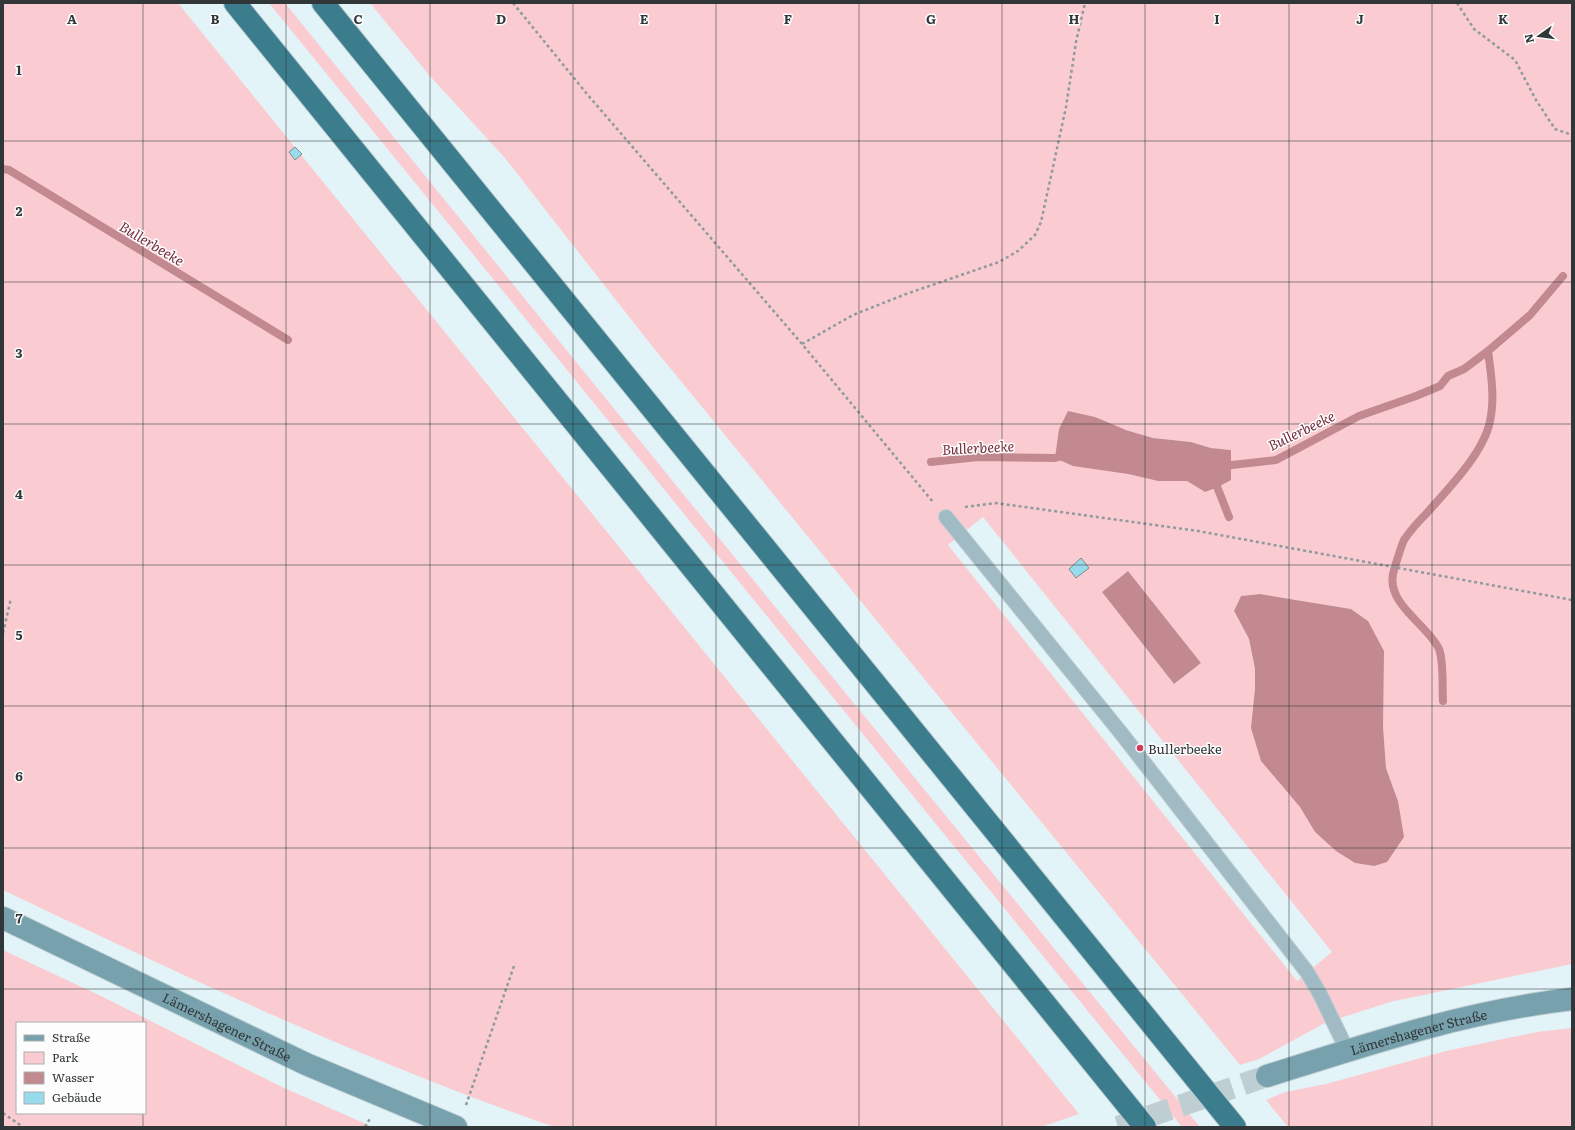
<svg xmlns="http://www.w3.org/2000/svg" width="1575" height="1130" font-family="Literata,serif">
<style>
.green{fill:#faccd1;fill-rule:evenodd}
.water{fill:#c28990}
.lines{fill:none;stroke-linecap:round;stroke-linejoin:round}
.stream{stroke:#c28990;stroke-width:8}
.building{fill:#98dbec;stroke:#7c8c90}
.secondary-tunnel{stroke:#bfced2;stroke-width:22;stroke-dasharray:22 11;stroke-linecap:butt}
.lane-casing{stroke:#bfced2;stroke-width:16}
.secondary-casing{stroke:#bfced2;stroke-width:24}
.highway-casing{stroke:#bfced2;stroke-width:24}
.path{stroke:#8e9a9d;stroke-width:2.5;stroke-dasharray:3 3;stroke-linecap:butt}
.lane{stroke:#a0bbc3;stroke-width:14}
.secondary{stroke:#77a1ac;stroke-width:22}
.highway{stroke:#3b7d8d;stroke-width:22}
.grid{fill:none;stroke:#313739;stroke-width:1;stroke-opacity:0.55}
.poi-dot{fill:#cc3d5e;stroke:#fdfdfd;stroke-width:1.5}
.labels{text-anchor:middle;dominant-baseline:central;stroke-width:3;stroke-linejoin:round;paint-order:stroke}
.poi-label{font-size:13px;fill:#313739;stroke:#fdfdfd;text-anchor:start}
.street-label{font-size:13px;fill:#313739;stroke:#fdfdfd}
.water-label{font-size:14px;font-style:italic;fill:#742d3b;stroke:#fdfdfd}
.grid-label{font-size:13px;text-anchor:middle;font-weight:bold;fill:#313739;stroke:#fdfdfd;stroke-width:3;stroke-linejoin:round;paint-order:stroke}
</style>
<rect width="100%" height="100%" fill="#e3f4f8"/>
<path class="green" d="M3 3H178L1079 1114 1041 1127H554C365 1061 183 976 3 890Z
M269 3H285L710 527 1200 1127H1182Z
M370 3H1572V964L1390 1002 1325 1023 1259 1059 1240 1065 648 341 504 157 429 75ZM1069 412 1153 438 1191 442 1211 448 1231 450V479L1205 492 1187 481H1158L1128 474 1058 443 1059 429ZM983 517 1332 952 1297 981 948 545ZM1128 571 1201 663 1174 684 1102 592ZM1260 594 1351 609 1368 621 1383 726 1386 768 1398 801 1374 866 1355 863 1336 851 1315 832 1300 807 1255 689V669L1249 639 1234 612 1241 596Z
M3 950 103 997 282 1087 373 1127H3ZM17 1023H145V1113H17Z
M1572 1028V1127H1288L1266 1100 1285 1092 1326 1084 1446 1051 1537 1032Z"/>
<path class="water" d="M1068 411 1095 417 1126 430 1153 438 1191 442 1211 448 1231 450V480L1218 487 1205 492 1187 481H1158L1128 474 1073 466 1055 458 1059 429Z
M1128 571 1201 663 1174 684 1102 592Z
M1260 594 1351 609 1368 621 1384 651 1383 726 1386 768 1398 801 1404 837 1387 862 1374 866 1355 863 1336 851 1315 832 1300 807 1261 761 1251 728 1255 689V669L1249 639 1234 611 1241 596Z"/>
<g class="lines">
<path class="stream" d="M3 169 9 170 288 340
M931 462 978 457 1055 458 1066 455
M1222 464 1232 465 1276 460 1359 416 1416 396 1440 386 1448 376 1464 369 1488 351 1530 315 1563 276
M1214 479 1229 517
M1443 701C1442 687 1444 662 1439 649 1428 625 1387 605 1393 574 1394 569 1402 544 1404 540 1410 531 1418 522 1426 514 1447 490 1484 453 1490 421 1495 399 1491 373 1488 351"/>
</g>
<path class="building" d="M295 147 302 154 295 160 289 152Z
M1081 558 1089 568 1076 578 1069 569Z"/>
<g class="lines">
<path class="secondary-tunnel" d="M1118 1127 1267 1076"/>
<g class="lane-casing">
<path id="lane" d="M946 517 1121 733 1307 972 1320 994 1347 1050"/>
</g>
<g class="secondary-casing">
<g id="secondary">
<path id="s1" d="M3 918 306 1064 456 1127"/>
<path id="s2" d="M1267 1076C1368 1044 1467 1011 1572 999"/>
</g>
</g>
<g class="highway-casing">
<path id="highway" d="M235 3 1145 1127
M323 3 1235 1127"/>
</g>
<path class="path" d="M513 3 587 94 802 344 933 502
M1457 3 1474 29 1515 60 1536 100 1555 129 1572 135
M802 344 853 315 906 294 999 262 1018 251 1035 235 1041 222 1066 107 1076 42 1085 3
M965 507 996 503 1198 531 1572 600
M3 633 11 598
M466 1105 515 963
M3 1113 23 1127
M365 1127 371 1117"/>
<use href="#lane" class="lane"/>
<use href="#secondary" class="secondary"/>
<use href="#highway" class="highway"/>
</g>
<path class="grid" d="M143 3V1023M286 3V1127M430 3V1127M573 3V1127M716 3V1127M859 3V1127M1002 3V1127M1145 3V1127M1289 3V1127M1432 3V1127M3 141H1572M3 282H1572M3 424H1572M3 565H1572M3 706H1572M3 848H1572M3 989H1572M143 1113V1127"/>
<circle class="poi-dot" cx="1140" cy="748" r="4"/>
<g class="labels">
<g class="poi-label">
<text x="1148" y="748">Bullerbeeke</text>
</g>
<g class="street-label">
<text stroke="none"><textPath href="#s1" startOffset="249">Lämershagener Straße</textPath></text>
<text stroke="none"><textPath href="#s2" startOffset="158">Lämershagener Straße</textPath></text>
</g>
<g class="water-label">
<text transform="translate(152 243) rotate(31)">Bullerbeeke</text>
<text transform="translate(1301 430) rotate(-26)">Bullerbeeke</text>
<text transform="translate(978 447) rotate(-3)">Bullerbeeke</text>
</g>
</g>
<g class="grid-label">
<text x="72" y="24">A</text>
<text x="215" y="24">B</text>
<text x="358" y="24">C</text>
<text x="501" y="24">D</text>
<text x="644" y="24">E</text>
<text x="788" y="24">F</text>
<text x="931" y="24">G</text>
<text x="1074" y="24">H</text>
<text x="1217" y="24">I</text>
<text x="1360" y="24">J</text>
<text x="1503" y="24">K</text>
<text x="19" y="75">1</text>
<text x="19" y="216">2</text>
<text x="19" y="358">3</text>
<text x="19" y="499">4</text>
<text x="19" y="640">5</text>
<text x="19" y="781">6</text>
<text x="19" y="923">7</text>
</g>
<rect width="1575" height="1130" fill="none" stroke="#313739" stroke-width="8"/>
<rect x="16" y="1022" width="130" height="92" fill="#fdfdfd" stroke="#abaeaf"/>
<rect x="24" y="1035" width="20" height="6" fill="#77a1ac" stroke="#abaeaf"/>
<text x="52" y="1042" font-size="12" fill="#313739">Straße</text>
<rect x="24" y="1052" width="20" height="12" fill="#faccd1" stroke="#abaeaf"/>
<text x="52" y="1062" font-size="12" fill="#313739">Park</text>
<rect x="24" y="1072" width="20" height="12" fill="#c28990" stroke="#abaeaf"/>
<text x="52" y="1082" font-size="12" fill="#313739">Wasser</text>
<rect x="24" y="1092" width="20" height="12" fill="#98dbec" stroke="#abaeaf"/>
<text x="52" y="1102" font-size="12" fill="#313739">Gebäude</text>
<g transform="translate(1539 36) rotate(256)" stroke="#fdfdfd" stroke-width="3" paint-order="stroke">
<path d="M0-3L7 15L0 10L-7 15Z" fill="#313739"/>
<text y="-6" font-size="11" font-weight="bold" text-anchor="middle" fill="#313739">N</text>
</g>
</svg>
